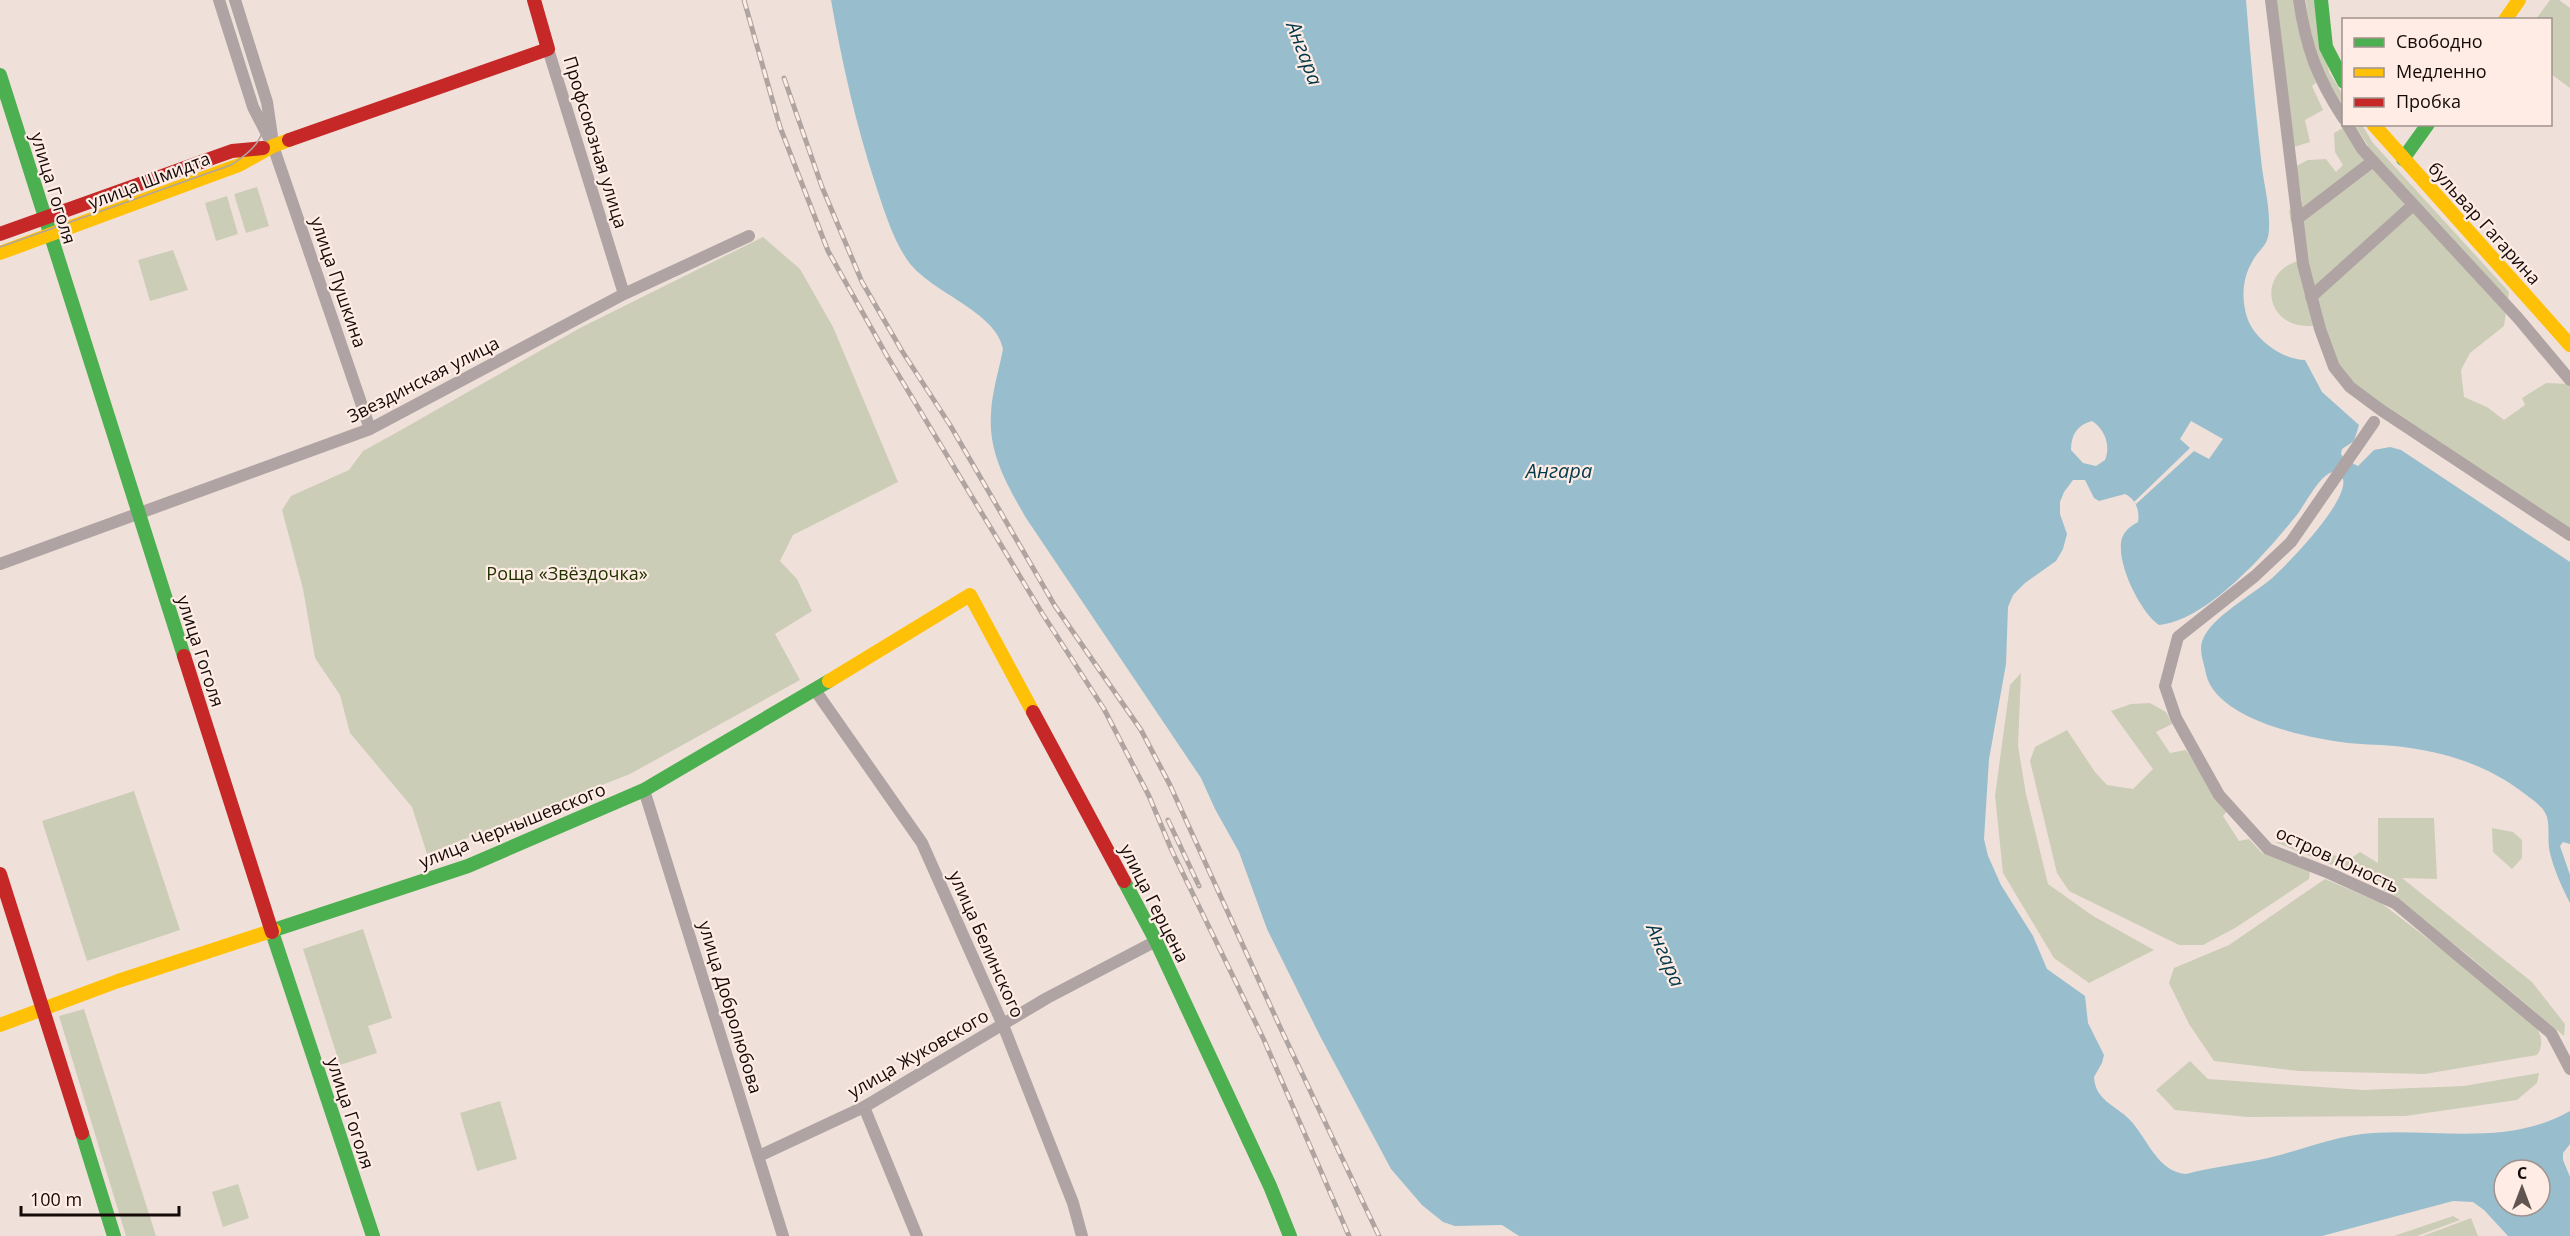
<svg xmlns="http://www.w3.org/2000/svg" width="2570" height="1236" font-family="'Open Sans',sans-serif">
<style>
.green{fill:#cbcdb7}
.water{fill:#98bdcd;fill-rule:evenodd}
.pier{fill:#f0e0da}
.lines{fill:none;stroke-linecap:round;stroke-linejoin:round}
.street{stroke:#afa4a3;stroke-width:12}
.fast{stroke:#4caf50;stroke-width:14}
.slow{stroke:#ffc107;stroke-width:14}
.jam{stroke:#c62828;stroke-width:14}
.tram{stroke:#afa4a0;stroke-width:1.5}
.rail-casing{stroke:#afa4a0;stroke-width:5}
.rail{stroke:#feece5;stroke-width:3;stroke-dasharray:9;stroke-linecap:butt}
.labels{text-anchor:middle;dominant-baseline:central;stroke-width:4.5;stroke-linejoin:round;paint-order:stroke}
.street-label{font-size:18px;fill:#140a07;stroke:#feece5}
.park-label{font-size:18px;fill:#203400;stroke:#feece5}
.water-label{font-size:20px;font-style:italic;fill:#02394b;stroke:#feece5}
</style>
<rect width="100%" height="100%" fill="#f0e0da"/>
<path class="green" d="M2276 0H2294L2305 54 2316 83 2312 86 2323 110 2305 120 2310 142 2294 147Z
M2306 0H2314L2329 72 2343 95V106L2318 63 2308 20Z
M2550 0H2559L2570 8V88L2551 74 2550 20 2536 19Z
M2355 125H2362L2373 143 2509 292 2504 326 2470 353 2461 370 2464 397 2487 407 2504 420 2525 405 2522 398 2546 383 2570 384V529L2425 436 2354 384 2334 360 2322 324C2269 338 2252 275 2298 261L2289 211 2302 201 2296 166 2308 160 2326 159 2336 172 2343 165 2335 152 2334 133 2343 128 2362 149 2368 146Z
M257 187 269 226 246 233 234 194Z
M227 196 238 234 216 241 205 203Z
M763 237 800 269 833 327 898 482 793 535 780 561 797 579 812 611 775 634 800 680 630 774 427 854 412 807 350 733 340 695 315 658 303 589 282 510 291 496 349 470 363 451 394 434 580 328Z
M173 250 188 290 150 301 138 260Z
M2021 673 2018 746 2026 794 2048 884 2093 916 2154 950 2089 983 2054 958 2003 873 1995 796 2010 685Z
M2150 703 2166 712 2172 724 2156 732 2170 753 2186 750 2227 811 2223 816 2239 841 2249 839 2262 853 2310 870 2309 879 2235 928 2203 945H2179L2069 891 2057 873 2030 761 2035 747 2067 730 2095 772 2107 785 2133 789 2153 769 2111 711 2131 704Z
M134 791 180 930 87 961 42 821Z
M2378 818H2434L2437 879 2402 878 2532 982 2565 1024 2564 1036 2464 952 2372 881 2275 842 2310 844 2347 861 2360 852 2378 863Z
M2492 828 2513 832 2522 840V858L2512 869 2493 852Z
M2325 879 2381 903 2532 1018C2539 1031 2546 1042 2537 1055L2425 1074 2299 1071 2214 1061 2189 1024 2169 983 2174 968 2229 945Z
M363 929 392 1018 368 1026 377 1053 340 1065 303 949Z
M84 1009 156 1236H126L59 1016Z
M2190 1061 2208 1079 2363 1090 2464 1086 2539 1073 2537 1083 2517 1100 2405 1116 2248 1117 2175 1110 2156 1090Z
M500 1101 517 1159 477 1171 460 1113Z
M238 1184 249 1218 223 1227 212 1192Z
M2453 1216 2460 1220 2417 1236H2394Z
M2471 1218 2478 1236H2423Z"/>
<path class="water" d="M831 0H2246C2250 53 2255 106 2261 159 2263 182 2270 204 2269 227 2269 247 2260 247 2252 262 2242 279 2241 301 2248 320 2256 340 2283 360 2305 360L2322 392 2359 425 2354 441 2342 449 2341 454 2344 459 2358 466 2374 450 2390 447 2401 450 2570 562V844L2563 842 2560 846 2570 875V903C2562 887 2554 870 2550 853 2547 841 2550 828 2547 817 2543 806 2534 801 2525 794 2488 765 2443 751 2395 746 2377 744 2359 745 2341 742 2302 737 2216 718 2206 674 2204 662 2198 650 2203 639 2212 617 2252 595 2271 579 2288 564 2349 501 2343 479L2333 472C2320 474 2305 505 2296 516 2266 553 2208 620 2159 625 2140 612 2115 561 2122 538 2125 530 2131 526 2138 522 2140 511 2136 499 2125 494L2099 501 2094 498 2085 480H2073L2064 492 2060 502V514L2067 534 2063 549 2056 561 2025 583 2013 595 2008 607 2006 664 1989 759 1984 839 1988 856 2001 885 2033 936 2047 969 2085 996 2088 1023 2104 1055 2102 1063 2094 1077C2095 1100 2115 1105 2129 1119 2147 1137 2157 1172 2186 1174 2215 1166 2246 1164 2276 1156 2307 1148 2340 1135 2373 1133 2440 1129 2509 1146 2570 1111V1144L2563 1153V1160L2570 1177V1236H2508L2484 1210 2473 1202 2453 1201 2322 1236H1519L1502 1225 1455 1226 1443 1222 1422 1205 1391 1169 1320 1036 1267 929 1239 852 1215 809 1201 778 1026 518C1007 485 988 453 991 413 992 392 999 370 1003 349 996 311 931 293 908 261 893 240 884 210 876 186 856 125 842 63 831 0ZM2092 421C2105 429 2111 446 2105 460L2096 466 2083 463 2071 450C2071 435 2077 425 2092 421ZM2504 1170H2540V1206H2504Z"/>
<path class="pier" d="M2191 421 2223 439 2209 459 2194 451 2136 504 2134 502 2190 448 2180 439Z"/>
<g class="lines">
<path class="street" d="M219 0 253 107 273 146 370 429
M235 0 267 102 272 136
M2271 0 2303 264 2320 329 2334 367 2350 387 2381 410 2570 535
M2299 0C2306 48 2317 78 2344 119
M548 49 624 294
M2347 124 2362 149 2518 318 2570 380
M2297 219 2373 161
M2311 297 2412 206
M2374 422 2291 542 2255 576 2178 637 2165 686 2176 718 2219 795 2268 849 2329 873 2395 903 2551 1033 2570 1069
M0 564 370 429 624 294 749 236
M815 690 922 843 1003 1025 1073 1203 1082 1236
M644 790 783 1236
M864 1107 917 1236
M759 1156 864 1107 1047 998 1156 941"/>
<path class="fast" d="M2321 0 2326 47 2344 82
M0 75 184 656
M2403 159 2428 124
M1124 881 1156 941 1270 1186 1290 1236
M274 930 468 866 644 790 829 681
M272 932 373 1236
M82 1133 114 1236"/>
<path class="slow" d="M2505 20 2519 0
M2373 124 2570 345
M0 253 239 165 273 146 289 140
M829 681 970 595 1033 712
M0 1025 118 981 274 930"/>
<path class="jam" d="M289 140 548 49 534 0
M0 234 232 151 263 148
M184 656 272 932
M1033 712 1124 881
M0 874 82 1133"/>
<path class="tram" d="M0 247 231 165C253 151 268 137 264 109L230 0"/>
<g class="rail-casing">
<path id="rail" d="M744 0 780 127 828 251 887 356 1042 613 1104 709 1149 796 1172 851 1264 1040 1349 1236
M784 78 822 187 862 282 902 351 950 425 1055 606 1141 730 1170 785 1280 1027 1379 1236
M1168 820 1199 886"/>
</g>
<use href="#rail" class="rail"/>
</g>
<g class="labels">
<g class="street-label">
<text transform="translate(596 142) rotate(73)">Профсоюзная улица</text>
<text transform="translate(149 180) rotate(-21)">улица Шмидта</text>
<text transform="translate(54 188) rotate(73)">улица Гоголя</text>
<text transform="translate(2485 223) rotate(48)">бульвар Гагарина</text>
<text transform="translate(339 282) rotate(71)">улица Пушкина</text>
<text transform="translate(423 379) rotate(-27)">Звездинская улица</text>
<text transform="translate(201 651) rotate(72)">улица Гоголя</text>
<text transform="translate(512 825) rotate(-22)">улица Чернышевского</text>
<text transform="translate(2338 859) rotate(25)">остров Юность</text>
<text transform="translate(1155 903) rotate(63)">улица Герцена</text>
<text transform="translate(987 944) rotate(66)">улица Белинского</text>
<text transform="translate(731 1007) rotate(73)">улица Добролюбова</text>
<text transform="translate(918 1053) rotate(-30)">улица Жуковского</text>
<text transform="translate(351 1113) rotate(72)">улица Гоголя</text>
</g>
<g class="park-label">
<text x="567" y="573">Роща «Звёздочка»</text>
</g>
<g class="water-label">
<text transform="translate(1305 53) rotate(69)">Ангара</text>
<text x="1559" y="470">Ангара</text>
<text transform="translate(1666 955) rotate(67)">Ангара</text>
</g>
</g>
<rect x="2342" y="18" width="210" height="108" fill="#feece5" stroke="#a0928c" stroke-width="1.5"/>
<rect x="2354" y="38" width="30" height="9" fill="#4caf50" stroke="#a0928c" stroke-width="1.5"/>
<text x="2396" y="48" font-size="18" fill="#140a07">Свободно</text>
<rect x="2354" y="68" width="30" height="9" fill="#ffc107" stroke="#a0928c" stroke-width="1.5"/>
<text x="2396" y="78" font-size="18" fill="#140a07">Медленно</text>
<rect x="2354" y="98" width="30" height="9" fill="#c62828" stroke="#a0928c" stroke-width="1.5"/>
<text x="2396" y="108" font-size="18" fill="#140a07">Пробка</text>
<g transform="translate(2522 1188)"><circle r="28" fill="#feece5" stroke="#a0928c" stroke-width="1.5"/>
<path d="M0-4.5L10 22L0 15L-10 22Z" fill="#615551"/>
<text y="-9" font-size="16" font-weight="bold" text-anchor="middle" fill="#140a07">С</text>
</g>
<path d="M21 1206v9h158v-9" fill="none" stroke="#140a07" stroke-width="3"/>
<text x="30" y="1206" font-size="18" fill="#140a07" stroke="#feece5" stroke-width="4.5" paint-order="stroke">100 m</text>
</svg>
